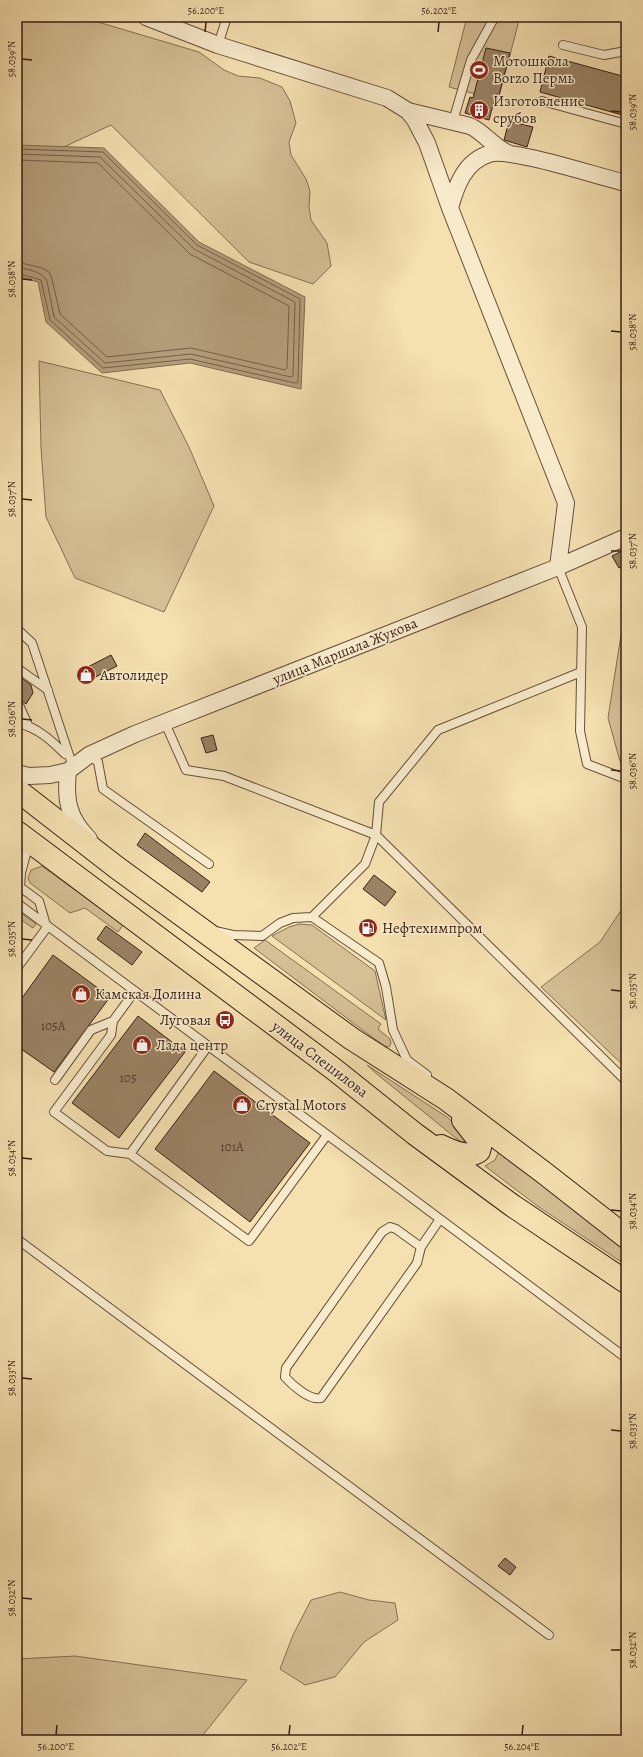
<svg xmlns="http://www.w3.org/2000/svg" width="643" height="1757" font-family="Alegreya,serif">
<style>
.green{fill:#d5bf95;stroke:#866f54}
.water{fill:#b49e7b;stroke:#826b51}
.lines{fill:none;stroke-linecap:round;stroke-linejoin:round}
.shore{stroke:#765e47;stroke-width:1}
.building{fill:#9a8365;stroke:#371f13}
.service-casing{stroke:#664f3a;stroke-width:10}
.minor-casing{stroke:#664f3a;stroke-width:18}
.primary-casing{stroke:#371f13;stroke-width:24}
.service{stroke:#f8ebcc;stroke-width:8}
.minor{stroke:#f8ebcc;stroke-width:16}
.primary{stroke:#f5e0b0;stroke-width:22}
.ticks{fill:none;stroke:#371f13;stroke-width:1.5}
.labels{text-anchor:middle;dominant-baseline:central;stroke-width:3;stroke-linejoin:round;paint-order:stroke}
.number-label{font-size:13px;fill:#503828}
.poi-label{font-size:15px;fill:#371f13;stroke:#f8ebcc;text-anchor:start}
.street-label{font-size:15px;fill:#371f13;stroke:#f8ebcc}
.neatline{fill:none;stroke:#371f13;stroke-width:1.5}
.ticks-label{font-size:10px;text-anchor:middle;fill:#371f13}
</style>
<rect width="100%" height="100%" fill="#f5e0b0"/>
<filter id="stains"><feTurbulence type="fractalNoise" baseFrequency=".005" numOctaves="4"/><feColorMatrix values="0 0 0 0 .2 0 0 0 0 .09 0 0 0 0 .02 0 0 0 .5 -.17"/></filter>
<radialGradient id="worn" r=".72"><stop offset=".6" stop-color="#630" stop-opacity="0"/><stop offset="1" stop-color="#630" stop-opacity=".3"/></radialGradient>
<path class="green" d="M17 17H81L199 52 224 70 238 76 260 78 282 87 290 101 296 123 289 142 291 155 306 179 310 191 309 207 311 220 327 243 331 266 313 284 249 262 111 125 17 169Z
M467 17H520L498 100 449 87Z
M39 361 160 390 189 447 214 506 164 612 75 578 46 517 41 448Z
M626 633V772H623L608 718 621 635Z
M42 866 123 925 118 932 85 908 70 913 30 883 28 878 31 870Z
M626 903V1068L541 987 600 942Z
M17 910 36 924 33 928 17 917Z
M299 924 312 925 375 971 386 1020 272 936 289 927Z
M265 940 381 1024 378 1029 390 1039 391 1043 389 1047 385 1046 369 1035 254 948Z
M367 1065 447 1117 468 1136V1139L462 1142 457 1139 378 1075Z
M500 1149 545 1182 626 1249V1265L536 1205 485 1166 495 1160Z
M340 1592 369 1600 395 1603 398 1620 364 1642 335 1677 305 1685 280 1669 293 1635 311 1600Z
M75 1656 247 1680 199 1740H17V1659Z"/>
<path class="water" d="M17 145 104 148 199 242 305 297 301 389 190 363 102 373 46 322 38 282 17 276Z"/>
<g class="lines">
<path class="shore" d="M17 149 103 152 197 245 300 299 298 382 295 383 190 359 103 368 50 320 41 280 17 273
M17 154 100 157 194 249 295 302 293 376 291 377 191 354 105 363 54 317 47 281C43 272 26 268 17 268
M17 160 98 163 190 254 289 306 287 368 285 370 191 348 107 357 60 314 52 279 49 272 42 268 17 262"/>
</g>
<path class="building" d="M486 48 510 53 499 95 496 94 489 120 465 113 470 97 473 98Z
M549 56 626 77V116L540 92Z
M509 121 533 127 527 147 504 140Z
M626 549V565L619 568 612 556Z
M111 655 117 666 84 683 78 672Z
M17 675 31 685 33 693 26 704 17 697Z
M213 735 217 750 206 753 201 738Z
M145 833 210 882 202 892 137 845Z
M374 875 396 892 385 906 363 889Z
M106 926 142 952 132 965 97 939Z
M53 955 110 997 54 1072 17 1046V1005Z
M138 1016 185 1052 119 1138 72 1103Z
M214 1071 310 1143 250 1222 155 1149Z
M505 1558 516 1567 510 1575 498 1566Z"/>
<g class="lines">
<g class="service-casing">
<path id="service" d="M218 45 227 17
M563 45 604 55 626 51
M542 101 626 124
M453 121 471 60 493 20
M558 567 582 627 580 731 587 764 626 779
M17 629 32 643 73 767
M17 668 48 690
M17 705 20 707 28 725
M17 723C37 727 51 740 65 754
M165 723 186 770 224 776 376 835 626 1081
M89 755 98 762 103 789 209 864
M29 843 21 873 20 887 39 901 46 925
M17 903 626 1358
M312 917 365 864 376 835 379 802 438 730 581 672
M215 931 233 935 262 936 280 923 293 918 312 917 379 963 386 987 393 1030 407 1060 427 1075
M17 968 48 926
M113 1021 111 1035 54 1112 107 1151 130 1154
M208 1046 130 1154 249 1241 327 1135
M55 1080 91 1030 113 1021 135 991
M17 1239 549 1635
M421 1247 417 1263 321 1398C310 1401 292 1385 285 1377L286 1368 382 1232 390 1227 396 1229 421 1247 440 1219"/>
</g>
<g class="minor-casing">
<path id="minor" d="M146 17 218 45 387 98 408 111 415 120 427 143 450 208 566 503 558 567
M408 111 470 126C484 132 493 147 508 153
M450 208C456 186 465 161 489 154 510 147 599 177 626 183
M68 771C65 800 68 818 89 839
M17 773 29 776 50 775 68 771 89 755 135 734 558 567 626 537"/>
</g>
<g class="primary-casing">
<path id="primary" d="M17 790 116 867 352 1039 446 1099 543 1172 626 1237
M17 832 335 1070 415 1134 513 1206 626 1282
M441 1146C453 1152 468 1159 479 1151L481 1143 463 1120"/>
</g>
<use href="#service" class="service"/>
<use href="#minor" class="minor"/>
<use href="#primary" class="primary"/>
</g>
<path class="ticks" d="M205 32 206 22M438 32 439 22M22 59 32 60M611 111 621 112M22 279 32 280M611 331 621 332M22 499 32 500M611 551H621M22 719 32 720M611 770 621 771M22 939 32 940M611 990 621 991M22 1158 32 1159M611 1210 621 1211M22 1378 32 1379M611 1430 621 1431M22 1598 32 1599M611 1650H621M56 1735 57 1725M289 1735 290 1725M522 1735 523 1725"/>
<defs>
<g id="stadium-disc" transform="scale(1)"><circle r="9.5" fill="#8f2418" stroke="#f8ebcc"/><path d="M0-5a6.5 5 0 1 0 0 10a6.5 5 0 1 0 0-10ZM-3.5-1.8h7v3.6h-7Z" fill="#fff"/></g>
<g id="building-disc" transform="scale(1)"><circle r="9.5" fill="#8f2418" stroke="#f8ebcc"/><path d="M-4-6H4V6H1V3H-1V6H-4ZM-2.5-4.3h1.7v1.8h-1.7ZM.8-4.3h1.7v1.8H.8ZM-2.5-1h1.7V.8h-1.7ZM.8-1h1.7V.8H.8Z" fill="#fff"/></g>
<g id="shop-disc" transform="scale(1)"><circle r="9.5" fill="#8f2418" stroke="#f8ebcc"/><path d="M-5-2.5h2.3a2.7 3.5 0 0 1 5.4 0H5L5.5 6h-11ZM-1.5-2.5h3a1.5 2.3 0 0 0-3 0Z" fill="#fff"/></g>
<g id="fuel-disc" transform="scale(1)"><circle r="9.5" fill="#8f2418" stroke="#f8ebcc"/><path d="M-5.5-6h7V0h2V4h1.3V-2.5L3-4.5l.8-.8L6-3V5H2.5V1h-1V6h-7ZM-4.2-4.7v3.2H.2V-4.7Z" fill="#fff"/></g>
<g id="bus-disc" transform="scale(1)"><circle r="9.5" fill="#8f2418" stroke="#f8ebcc"/><path d="M-5-6H5V4H4V6H2V4H-2V6H-4V4H-5ZM-3.5-4V0h7V-4ZM-3.5 1.2v1.5H-2V1.2ZM2 1.2v1.5H3.5V1.2Z" fill="#fff"/></g>
</defs>
<g fill-rule="evenodd">
<use href="#stadium-disc" x="479" y="70"/>
<use href="#building-disc" x="479" y="110"/>
<use href="#shop-disc" x="86" y="675"/>
<use href="#fuel-disc" x="368" y="928"/>
<use href="#shop-disc" x="81" y="994"/>
<use href="#bus-disc" x="225" y="1020"/>
<use href="#shop-disc" x="142" y="1045"/>
<use href="#shop-disc" x="242" y="1105"/>
</g>
<g class="labels">
<g class="number-label">
<text x="53" y="1025">105А</text>
<text x="128" y="1077">105</text>
<text x="232" y="1146">101А</text>
</g>
<g class="poi-label">
<text x="493" y="61">Мотошкола<tspan x="493" dy="17">Borzo Пермь</tspan></text>
<text x="493" y="101">Изготовление<tspan x="493" dy="17">срубов</tspan></text>
<text x="100" y="675">Автолидер</text>
<text x="382" y="928">Нефтехимпром</text>
<text x="95" y="994">Камская Долина</text>
<text x="211" y="1020" text-anchor="end">Луговая</text>
<text x="156" y="1045">Лада центр</text>
<text x="256" y="1105">Crystal Motors</text>
</g>
<g class="street-label">
<text transform="translate(345 651) rotate(-22)">улица Маршала Жукова</text>
<text transform="translate(320 1059) rotate(37)">улица Спешилова</text>
</g>
</g>
<rect width="643" height="1757" fill="none" stroke="#f5e0b0" stroke-width="44"/>
<rect x="22" y="22" width="599" height="1713" class="neatline"/>
<g class="ticks-label">
<text x="206" y="14">56.200°E</text>
<text x="439" y="14">56.202°E</text>
<text transform="translate(11 59) rotate(-90)" y="4">58.039°N</text>
<text transform="translate(632 112) rotate(-90)" y="4">58.039°N</text>
<text transform="translate(11 279) rotate(-90)" y="4">58.038°N</text>
<text transform="translate(632 332) rotate(-90)" y="4">58.038°N</text>
<text transform="translate(11 499) rotate(-90)" y="4">58.037°N</text>
<text transform="translate(632 551) rotate(-90)" y="4">58.037°N</text>
<text transform="translate(11 719) rotate(-90)" y="4">58.036°N</text>
<text transform="translate(632 771) rotate(-90)" y="4">58.036°N</text>
<text transform="translate(11 939) rotate(-90)" y="4">58.035°N</text>
<text transform="translate(632 991) rotate(-90)" y="4">58.035°N</text>
<text transform="translate(11 1158) rotate(-90)" y="4">58.034°N</text>
<text transform="translate(632 1211) rotate(-90)" y="4">58.034°N</text>
<text transform="translate(11 1378) rotate(-90)" y="4">58.033°N</text>
<text transform="translate(632 1431) rotate(-90)" y="4">58.033°N</text>
<text transform="translate(11 1598) rotate(-90)" y="4">58.032°N</text>
<text transform="translate(632 1650) rotate(-90)" y="4">58.032°N</text>
<text x="56" y="1750">56.200°E</text>
<text x="289" y="1750">56.202°E</text>
<text x="522" y="1750">56.204°E</text>
</g>
<rect width="100%" height="100%" filter="url(#stains)"/>
<rect width="100%" height="100%" fill="url(#worn)"/>
</svg>
